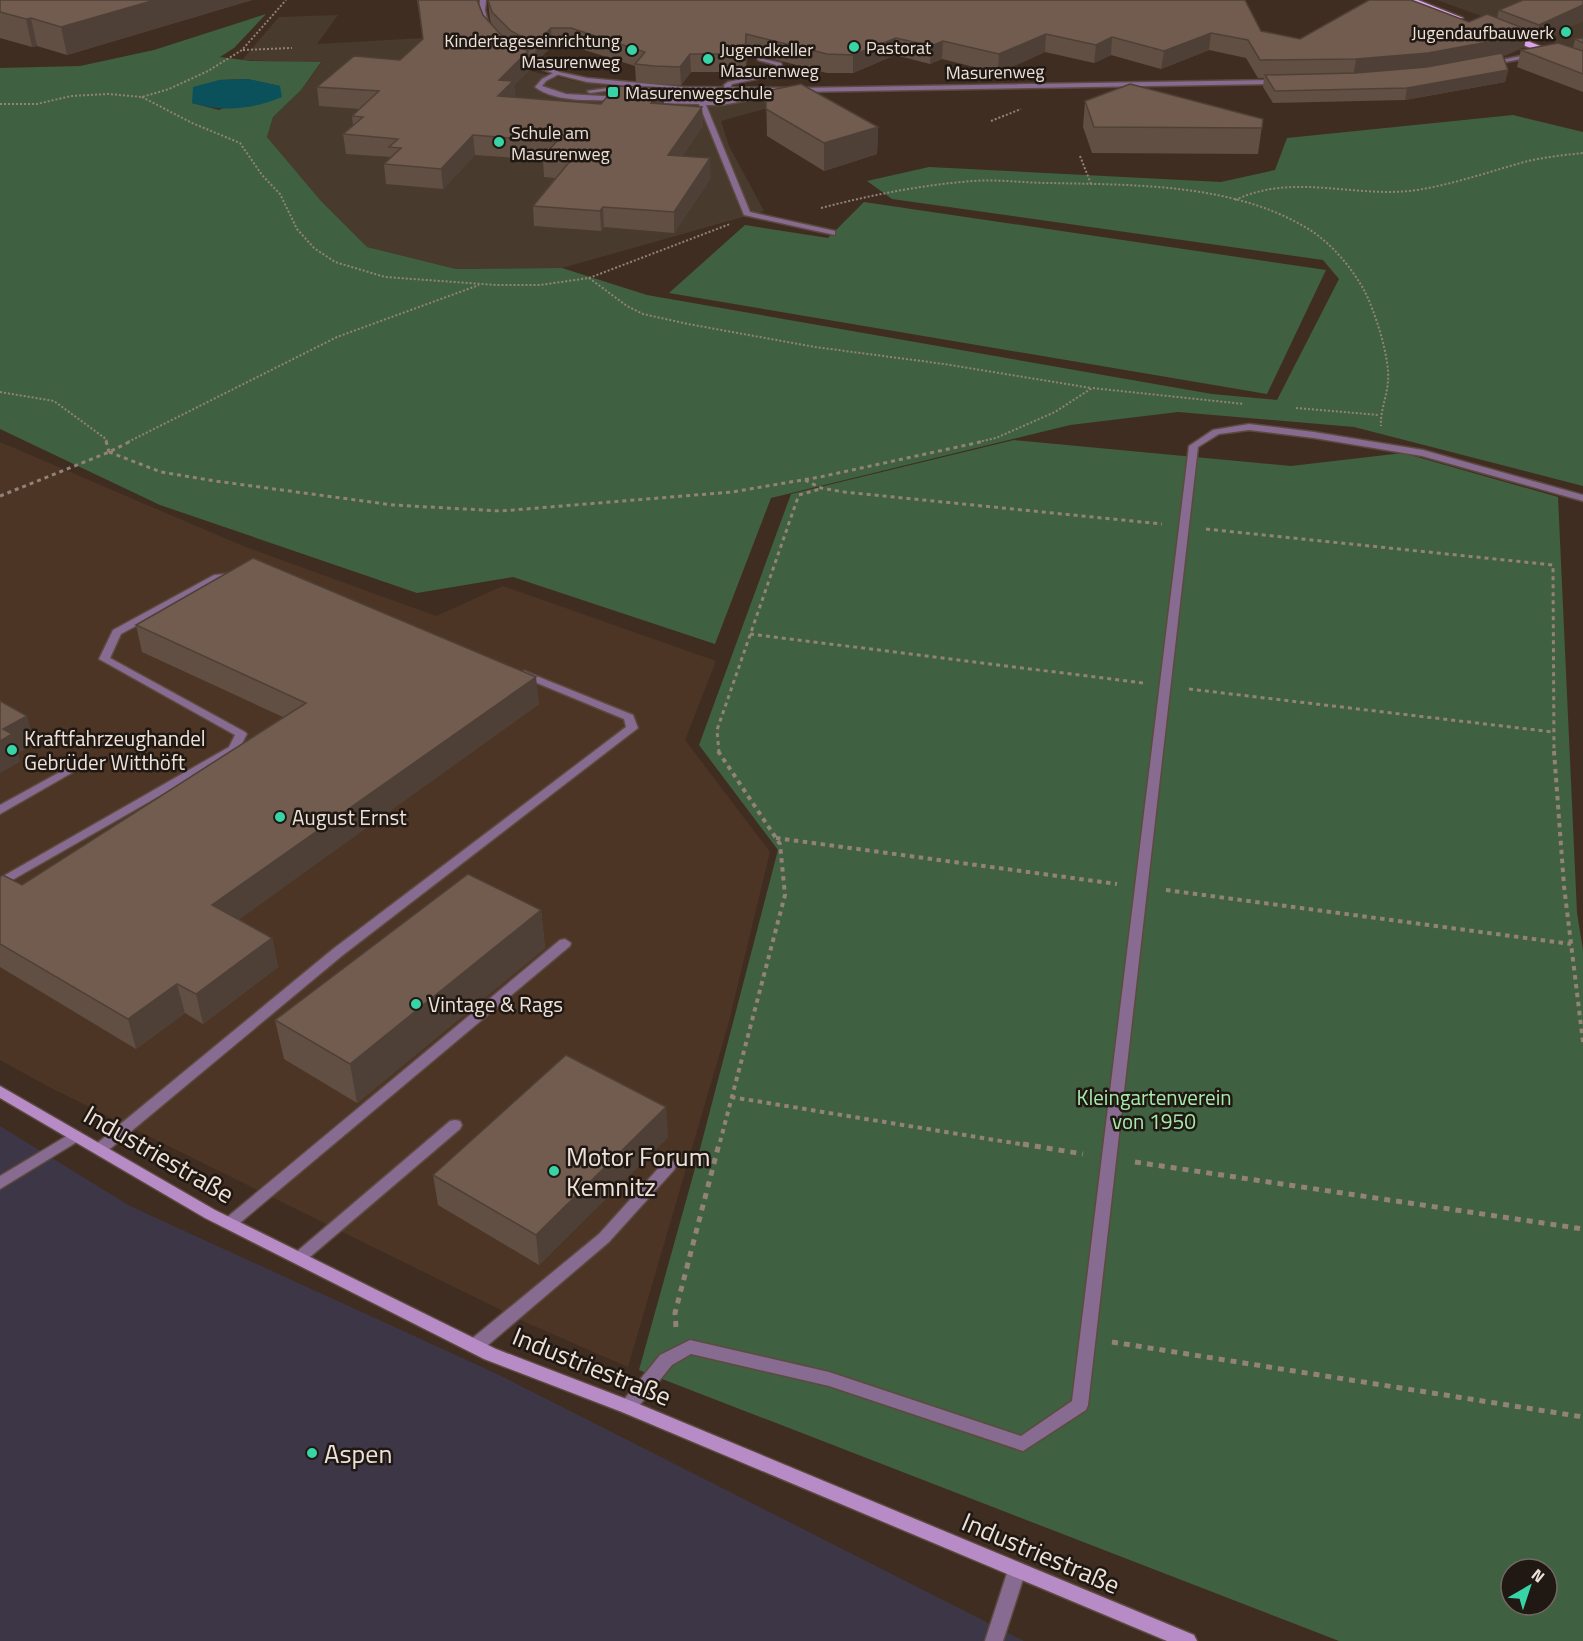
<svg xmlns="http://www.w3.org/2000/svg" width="1583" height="1641" font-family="'Titillium Web',sans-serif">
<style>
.built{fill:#4d3525}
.industrial{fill:#3d3647}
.education{fill:#483a2d}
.green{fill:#406042;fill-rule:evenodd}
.water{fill:#0b515c}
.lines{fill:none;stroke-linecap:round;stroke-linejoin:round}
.service-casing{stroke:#5c4a3e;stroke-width:3}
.minor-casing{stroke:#5c4a3e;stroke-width:3}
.secondary-casing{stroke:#5c4a3e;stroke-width:3}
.primary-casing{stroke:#5c4a3e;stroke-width:3}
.path-far3{stroke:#928278;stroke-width:2;stroke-dasharray:2 2;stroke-linecap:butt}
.path-far2{stroke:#928278;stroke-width:3;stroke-dasharray:4 4;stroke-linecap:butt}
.path-far1{stroke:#928278;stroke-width:4;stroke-dasharray:4.5 4.5;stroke-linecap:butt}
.path{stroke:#928278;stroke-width:5;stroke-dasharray:6 6;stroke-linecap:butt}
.service{fill:#876b90;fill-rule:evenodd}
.minor{fill:#876b90;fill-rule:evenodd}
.secondary{fill:#b78bc5;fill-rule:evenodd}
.primary{fill:#dca2ee;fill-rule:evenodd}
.wall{fill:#614f44}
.shaded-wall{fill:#4f4037}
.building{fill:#715c4f;stroke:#4f4037;stroke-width:1.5}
.poi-dot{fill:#38d4a6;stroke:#201812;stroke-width:2}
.labels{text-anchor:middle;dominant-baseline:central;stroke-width:5;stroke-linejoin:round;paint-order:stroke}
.far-poi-label{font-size:18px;fill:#ede1d9;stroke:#201812;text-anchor:start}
.far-street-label{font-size:18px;fill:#ede1d9;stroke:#201812}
.poi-label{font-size:21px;fill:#ede1d9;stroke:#201812;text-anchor:start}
.park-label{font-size:21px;fill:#a5ebab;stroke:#201812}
.near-street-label{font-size:26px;fill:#ede1d9;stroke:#201812}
.near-poi-label{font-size:26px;fill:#ede1d9;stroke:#201812;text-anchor:start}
</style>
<rect width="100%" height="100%" fill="#402d21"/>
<path class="built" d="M0 442 243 546 436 616 503 586 716 661 685 740 770 852 728 1025 628 1367 525 1322 49 1087 0 1060Z"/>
<path class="industrial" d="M0 1126 130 1206 495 1373 1024 1641H0Z"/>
<path class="education" d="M1437 0H1583V53Z
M338 15 317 44 477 35 502 59 534 72 579 82 671 92 818 94 721 121 729 146 764 211 562 268 456 269 367 247 321 201 267 137 273 117 301 90 321 63 242 60 279 17Z"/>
<path class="green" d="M266 14 234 48 220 57 251 61 321 62 301 90 273 117 267 137 321 201 367 247 456 269 562 268 647 295 1212 394 1277 400 1339 279 1323 260 892 199 867 181 929 167 1221 182 1275 170 1287 138 1513 115 1583 132V486L1354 427 1178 412 1070 425 771 498 715 644 513 577 417 593 160 505 0 429V68L80 66 154 50ZM247 79 280 86 219 110 192 103 219 80Z
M864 202 1326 270 1267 394 669 293 745 225 828 238Z
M1014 440 1291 466 1403 453 1558 497 1577 913 1583 950V1641H1339L639 1370 694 1172 778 850 699 745 791 494ZM1511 1569H1547V1605H1511Z"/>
<path class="water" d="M248 79 280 86 282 97C249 110 226 112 192 103L193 87 219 80Z"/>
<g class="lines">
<g class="service-casing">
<path id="service" d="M758 58 781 63 783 69 771 76 732 84 729 91H725L724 85 728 82 767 74 777 68 776 65 758 60Z
M557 71 559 72V74L546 81 542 86 566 94 622 97 625 99 622 101C595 99 558 104 535 87L542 79Z
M634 84 636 85V87L590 93 587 91Z
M717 88 720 90 719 91 671 98 668 96Z
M780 91 783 93 782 94 722 105H706L750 212 835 231V235L744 215 699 104 649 103 646 101 649 99 722 101Z
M1249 424 1314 432 1423 450 1583 495V501L1422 456 1314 438 1249 430 1219 434 1198 447 1088 1405 1086 1410 1023 1451 829 1386 691 1354 672 1365 634 1412 628 1414 622 1412 620 1407 622 1402 660 1355 690 1340 829 1372 1021 1436 1072 1401 1189 446 1213 430Z
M236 573 240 574V578L220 580 121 634 110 658 245 732 247 734 238 751 0 887V878L229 747 235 735 99 659 113 630 214 575Z
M524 671 633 715 638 728 343 955 105 1153 100 1154 95 1153 93 1149 95 1145 333 949 626 727 624 719 520 676 519 674Z
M71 766 77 769 75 771 0 814V805Z
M565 939 571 943 570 946 235 1227 230 1229 225 1227 222 1223 225 1219 560 940Z
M455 1120 460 1121 462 1125 460 1129 304 1262 299 1264 294 1262 291 1258 294 1254 450 1121Z
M75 1131 80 1132 82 1136 80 1140 0 1189V1176Z
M669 1160 674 1162 676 1166 674 1170 609 1242 481 1351 475 1353 469 1351 467 1346 469 1341 599 1234 664 1162Z
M1017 1562 1023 1564 1026 1570 1003 1641H985L1008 1570 1011 1564Z"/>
</g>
<g class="minor-casing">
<path id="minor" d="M480 0H486L485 10 490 32 485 31 479 10Z
M1535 53 1537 56 1490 65 1487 63Z
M515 55 559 72 587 78 683 87 797 88 1279 80 1282 82 1279 84 797 92 683 91 587 82 555 74 513 58Z"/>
</g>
<g class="secondary-casing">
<path id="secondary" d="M0 1086 215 1210 496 1349 634 1402 1194 1635 1197 1641H1167L622 1412 484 1359 205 1218 0 1098Z"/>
</g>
<g class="primary-casing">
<path id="primary" d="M1408 0H1418L1463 18 1456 20Z
M1504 34H1510L1583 63V68L1504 38Z"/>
</g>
<path class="path-far3" d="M243 50 292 48
M142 97 192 123 240 143 262 175 280 194 297 229 314 248 335 262 385 277 496 285H540L589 278 730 224
M0 104H37L71 96 108 94 142 97 169 89 208 71 242 50 286 0
M991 121 1021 109
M1080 156 1091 184
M1235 200C1295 172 1354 199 1417 190 1455 184 1491 171 1528 161 1546 157 1565 155 1583 153
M821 208C871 195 921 185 973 181 998 179 1024 183 1049 183 1135 185 1235 183 1310 230 1332 244 1351 267 1364 290 1375 311 1390 358 1388 381 1387 397 1380 411 1381 426
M589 278 627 306 643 314 688 324 815 347 944 364 1091 388
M0 392 54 401 106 439 107 442
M1296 408 1379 415
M128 442 337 337 479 285
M978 442 996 438 1055 412 1092 388 1244 404"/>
<path class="path-far2" d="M106 441 109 452
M109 452 161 472 215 481 393 505 501 511 732 492 820 477 985 441
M805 480 821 488 844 492 1162 524
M0 496 109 452 131 441
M1206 529 1553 565 1554 753
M750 634 1143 683
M1189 689 1553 732
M719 753 717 730 797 500 799 495 820 489"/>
<path class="path-far1" d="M718 751 780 844 785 895 719 1146
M1554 751 1564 886 1583 1042
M776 838 1117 884
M1166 890 1571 944
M731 1097 1032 1146"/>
<path class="path" d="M1023 1144 1083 1154
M1135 1162 1583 1229
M676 1327 675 1313 719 1144
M1112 1342 1583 1417"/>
<use href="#service" class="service"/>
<use href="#minor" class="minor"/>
<use href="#secondary" class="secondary"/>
<use href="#primary" class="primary"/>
</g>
<path class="wall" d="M0 0H252L67 55 37 46 32 47 0 38Z
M417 0H478L483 15 492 26 490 19 488 0 1261 31 1300 39 1497 18 1499 10 1583 0V21L1535 42 1526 39 1524 47 1503 56 1508 70 1505 82 1405 100 1273 103 1263 87 1264 78H1258L1246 58 1209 50 1161 69 1111 55 1094 63 1045 52 998 73 942 59 930 64 895 55 853 73H827L747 52 746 72H691L681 85 655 84 636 82 635 66 572 46H552L536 62 529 58 530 69 514 85 515 97 601 104 664 88V104L702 107 703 126 682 156 711 178 674 233 604 227 601 231 534 226 533 206 555 178 544 177 543 160 475 155 443 189 386 184 384 164 391 157 346 154 343 134 353 126 352 116 360 109 319 106 317 87 400 60 423 40Z
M1583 38V92L1517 67 1521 50 1573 48 1575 39Z
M766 91 878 127 877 154 824 171 767 136Z
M1085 101 1263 119 1258 154 1092 153 1083 127Z
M136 625 539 704 239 919 272 938 278 967 203 1024 185 1013 136 1049 0 967V877L22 885 283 717 142 652Z
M541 910 545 948 357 1103 284 1059 275 1020Z
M668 1137 539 1265 438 1205 433 1175Z"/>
<path class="shaded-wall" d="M155 0H252L67 55 61 27Z
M1583 5V21L1535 42 1539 25Z
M31 18 37 46 32 47 26 19Z
M551 28 552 46 536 62 535 44Z
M1528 30 1524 47 1507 55 1425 71 1353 77 1356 59Z
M1211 33 1209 50 1161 69 1164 51Z
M746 34 747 52 746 72 745 54Z
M1046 34 1045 52 998 73 999 54Z
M1112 37 1111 55 1094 63 1096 45Z
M896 38 895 55 853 73V55Z
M943 41 942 59 930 64 931 46Z
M528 51 530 69 514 85 515 99 498 96 499 80Z
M690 54 691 72 681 85 680 67Z
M1508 70 1505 82 1405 100 1407 88Z
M664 88V106L651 103Z
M702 107 703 126 669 174 668 155Z
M878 127 877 154 824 171V143Z
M473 135 475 155 443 189 441 169Z
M710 158 711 178 674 233V212Z
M603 207 604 227 601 231 600 211Z
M536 677 539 704 219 934 212 905Z
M27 716 35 744 18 753 20 762 0 773V741L3 729Z
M541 910 545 948 357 1103 350 1064Z
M272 938 278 967 203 1024 196 994Z
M177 984 185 1013 136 1049 128 1019Z
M666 1107 668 1137 539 1265 536 1235Z"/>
<path class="building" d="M0 0H155L61 27 31 18 26 19 0 12Z
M418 0H477L483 15 502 36 528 51 499 80 513 81 498 96 601 104 616 86 664 88 651 103 702 107 668 155 710 158 674 212 603 207 600 211 533 206 571 160 543 157 556 142 473 135 441 169 384 164 401 148 389 147 398 139 343 134 363 117 352 116 379 91 317 87 354 56 400 60 423 39Z
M488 0H1245L1261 31 1300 39 1369 0H1411L1469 22 1487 14 1528 30 1510 38 1428 53 1356 59 1260 60 1248 40 1211 33 1164 51 1112 37 1096 45 1046 34 999 54 943 41 931 46 896 38 853 55 827 54 746 34 745 54H690L680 67 654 66 635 64 645 52 571 28H551L535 44 511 31 492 12Z
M1523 0H1583V5L1539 25 1499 10Z
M1583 38V43L1575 39Z
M1558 43 1583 51V74L1521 50Z
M1502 53 1508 70 1407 88 1275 91 1265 75 1355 73 1427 67Z
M801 84 878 127 824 143 766 109V91Z
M1130 84 1263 119 1262 128 1094 127 1085 101Z
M253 558 536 677 212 905 272 938 196 994 177 984 128 1019 0 944V877L3 875 22 885 306 703 136 625Z
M0 701 27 716 3 729 12 734 0 741Z
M468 874 541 910 350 1064 275 1020Z
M566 1055 666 1107 536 1235 433 1175Z"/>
<g class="poi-dot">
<circle cx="1566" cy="32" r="6"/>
<circle cx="854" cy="47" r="6"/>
<circle cx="632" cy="50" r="6"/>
<circle cx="708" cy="59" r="6"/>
<rect x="607" y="86" width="12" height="12" rx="3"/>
<circle cx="499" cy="142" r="6"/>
<circle cx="12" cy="750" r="6"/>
<circle cx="280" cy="817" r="6"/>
<circle cx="416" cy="1004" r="6"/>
<circle cx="554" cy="1171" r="6"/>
<circle cx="312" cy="1453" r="6"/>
</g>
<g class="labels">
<g class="far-poi-label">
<text x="1554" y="32" text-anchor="end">Jugendaufbauwerk</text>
<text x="620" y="40" text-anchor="end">Kindertageseinrichtung<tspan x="620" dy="21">Masurenweg</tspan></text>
<text x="866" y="47">Pastorat</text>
<text x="720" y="49">Jugendkeller<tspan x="720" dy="21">Masurenweg</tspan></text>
<text x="625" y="92">Masurenwegschule</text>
<text x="511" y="132">Schule am<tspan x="511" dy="21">Masurenweg</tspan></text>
</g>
<g class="far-street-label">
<text transform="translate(995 72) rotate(-1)">Masurenweg</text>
</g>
<g class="poi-label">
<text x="24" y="738">Kraftfahrzeughandel<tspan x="24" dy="24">Gebrüder Witthöft</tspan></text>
<text x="292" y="817">August Ernst</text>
<text x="428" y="1004">Vintage &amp; Rags</text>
</g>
<g class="park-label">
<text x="1154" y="1097">Kleingartenverein<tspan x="1154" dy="24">von 1950</tspan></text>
</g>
<g class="near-street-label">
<text transform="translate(159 1154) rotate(30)">Industriestraße</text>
<text transform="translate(592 1366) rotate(22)">Industriestraße</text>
<text transform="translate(1041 1553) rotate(23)">Industriestraße</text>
</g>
<g class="near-poi-label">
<text x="566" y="1156">Motor Forum<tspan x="566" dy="30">Kemnitz</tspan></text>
<text x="324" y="1453">Aspen</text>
</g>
</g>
<g transform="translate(1529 1587) rotate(39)"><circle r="28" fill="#201812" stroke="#726862" stroke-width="1.5"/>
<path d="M0-4.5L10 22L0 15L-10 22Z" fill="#38d4a6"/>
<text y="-9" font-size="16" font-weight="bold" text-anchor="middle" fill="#ede1d9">N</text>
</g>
</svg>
